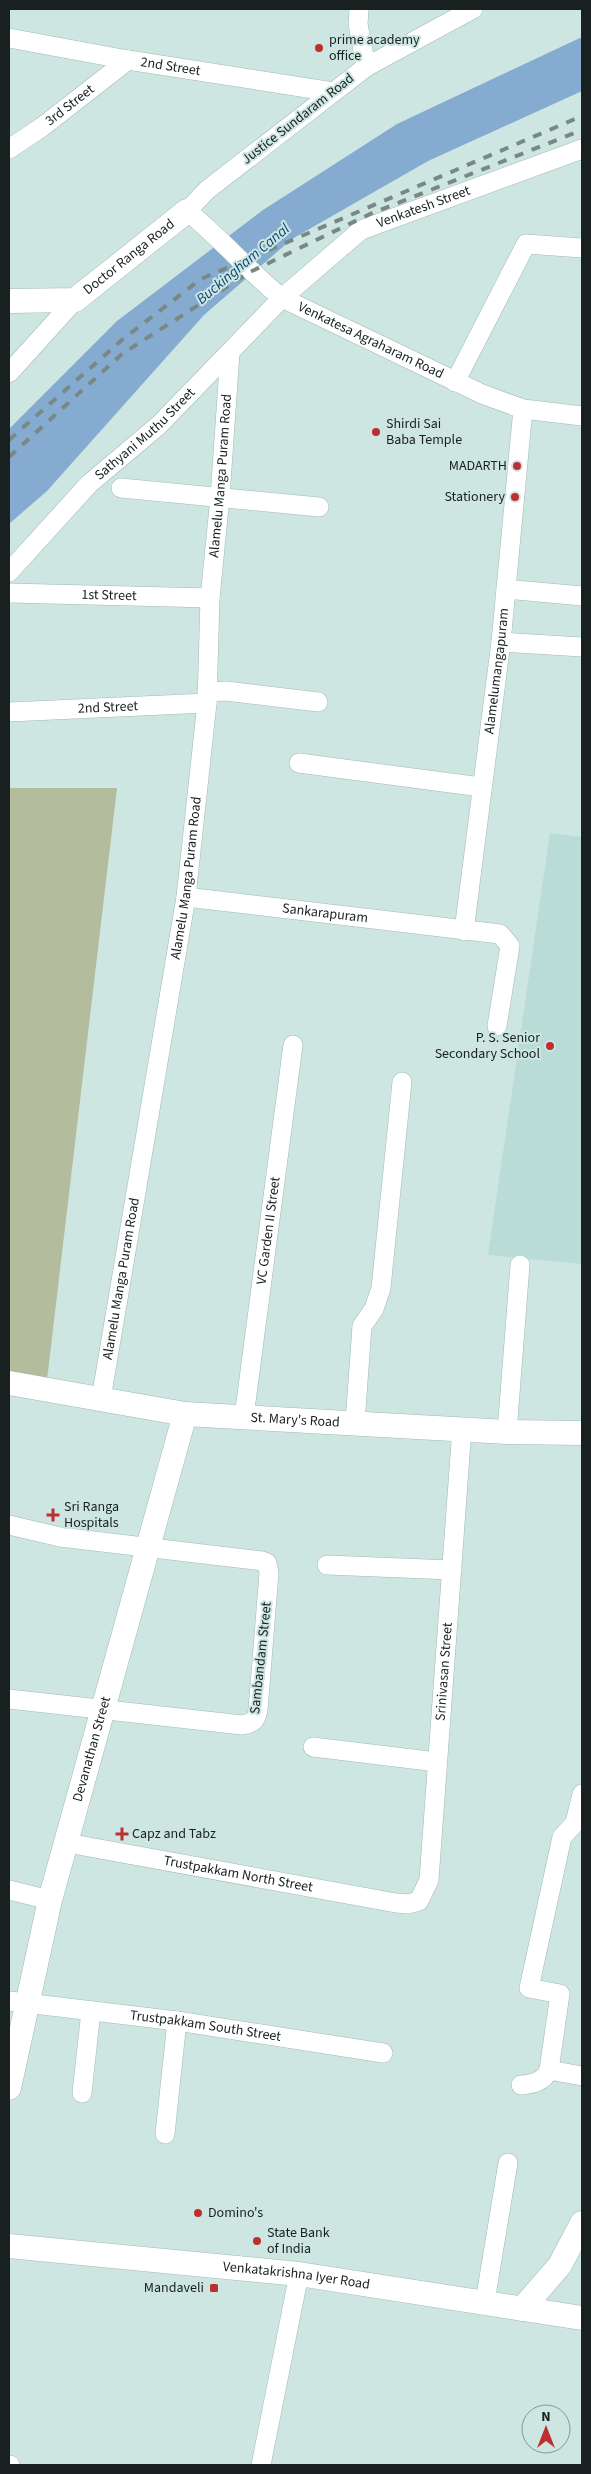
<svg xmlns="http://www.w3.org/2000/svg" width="591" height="2474" font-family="'Source Sans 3',sans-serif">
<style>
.built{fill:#badcd6}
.green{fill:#b3bc9c}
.water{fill:#85abd0}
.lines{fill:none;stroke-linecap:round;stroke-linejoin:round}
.minor-casing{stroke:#a1b9b5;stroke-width:20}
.major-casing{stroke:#a1b9b5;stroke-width:25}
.minor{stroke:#fff;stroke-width:19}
.major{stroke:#fff;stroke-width:24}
.rail{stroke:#788885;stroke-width:4;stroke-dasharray:9 9;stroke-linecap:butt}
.poi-dot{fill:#be2f31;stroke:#cee6e2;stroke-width:2}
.labels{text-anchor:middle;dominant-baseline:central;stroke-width:4;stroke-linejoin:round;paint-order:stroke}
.poi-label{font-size:14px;fill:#18211f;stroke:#cee6e2;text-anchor:start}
.street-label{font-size:14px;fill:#18211f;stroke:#cee6e2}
.water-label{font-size:15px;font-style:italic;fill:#0b4776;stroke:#cee6e2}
</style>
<rect width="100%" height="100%" fill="#cee6e2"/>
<path class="built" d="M550 833 582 837V1264L488 1255Z"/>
<path class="green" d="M9 788H117L47 1380 9 1371Z"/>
<path class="water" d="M582 37V91L428 161 292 239 204 315 47 491 9 524V429L117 321 263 210 397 124Z"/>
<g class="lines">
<g class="minor-casing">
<g id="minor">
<path d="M359 9 358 24 366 67"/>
<path id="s1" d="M473 9 366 67 207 190 187 211C221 238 248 271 282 298L482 394 523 409 582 416"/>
<path id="s2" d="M9 38 128 60 333 92"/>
<path id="s3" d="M9 149 42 127 128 60"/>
<path d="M9 373 75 300"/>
<path d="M455 382 526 244 582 248"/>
<path d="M121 488 319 507"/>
<path id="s4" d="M9 572 89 484 159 425 282 298 361 230 582 149"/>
<path d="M506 589 582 596"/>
<path id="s5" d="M9 593 210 598"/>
<path d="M501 642 582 647"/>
<path d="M207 692 226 691 318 702"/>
<path id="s6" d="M9 712 207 703"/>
<path d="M299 763 481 787"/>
<path id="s7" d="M186 897 500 934 510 946 497 1026"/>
<path id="s8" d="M464 931 501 642 523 409"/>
<path id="s9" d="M101 1399 186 897 207 703 210 598 220 497 230 353"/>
<path id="s10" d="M244 1417 293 1045"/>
<path d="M355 1423 362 1326 374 1309 381 1288 402 1082"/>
<path d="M507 1432 520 1265"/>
<path d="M9 1525 60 1537 262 1561 267 1563 269 1573 258 1710C256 1721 253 1723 242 1725L9 1699"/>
<path d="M327 1565 452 1570"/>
<path d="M313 1747 437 1762"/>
<path id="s11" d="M67 1843 396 1903 408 1904 419 1901 429 1880 462 1428"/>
<path d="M9 1890 50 1900"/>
<path id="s12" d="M9 2001 177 2021 383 2053"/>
<path d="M549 2070 560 1994 529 1988 562 1837 575 1823 582 1794"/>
<path d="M521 2085C533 2084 543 2082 549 2070L582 2076"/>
<path d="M82 2093 91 2011"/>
<path d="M165 2134 177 2021"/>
<path d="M485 2302 508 2163"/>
<path d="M9 2465H10"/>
<path d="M261 2465 299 2274"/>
</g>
</g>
<g class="major-casing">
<g id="major">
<path id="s13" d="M9 301 75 300 187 211"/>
<path id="s14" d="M9 1383 185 1414 507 1432 582 1433"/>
<path id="s15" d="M9 2088 50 1900 185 1414"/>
<path id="s16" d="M9 2246 299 2274 582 2318"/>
<path d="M522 2309 560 2265 582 2223"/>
</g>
</g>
<use href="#minor" class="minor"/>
<use href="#major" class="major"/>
<path class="rail" d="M9 440 123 339 201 279 582 116
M9 457 122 354 250 272 370 214 582 130"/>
</g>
<g class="poi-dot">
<circle cx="319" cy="48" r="5"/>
<circle cx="376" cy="432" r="5"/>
<circle cx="517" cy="466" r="5"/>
<circle cx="515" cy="497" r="5"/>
<circle cx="550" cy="1046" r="5"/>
<path d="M50.5 1507.5h5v5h5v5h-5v5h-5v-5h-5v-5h5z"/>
<path d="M119.5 1826.5h5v5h5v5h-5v5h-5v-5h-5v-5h5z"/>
<circle cx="198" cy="2213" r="5"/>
<circle cx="257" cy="2241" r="5"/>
<rect x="209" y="2283" width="10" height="10" rx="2.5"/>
</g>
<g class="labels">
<g class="poi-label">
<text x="329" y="40">prime academy<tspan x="329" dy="16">office</tspan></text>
<text x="386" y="424">Shirdi Sai<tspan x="386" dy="16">Baba Temple</tspan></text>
<text x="507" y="466" text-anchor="end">MADARTH</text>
<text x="505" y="497" text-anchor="end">Stationery</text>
<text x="540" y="1038" text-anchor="end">P. S. Senior<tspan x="540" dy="16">Secondary School</tspan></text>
<text x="64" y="1507">Sri Ranga<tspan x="64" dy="16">Hospitals</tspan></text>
<text x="132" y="1834">Capz and Tabz</text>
<text x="208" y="2213">Domino's</text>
<text x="267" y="2233">State Bank<tspan x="267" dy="16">of India</tspan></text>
<text x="204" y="2288" text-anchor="end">Mandaveli</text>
</g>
<g class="street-label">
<text stroke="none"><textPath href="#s2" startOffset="164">2nd Street</textPath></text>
<text stroke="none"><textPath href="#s3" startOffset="75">3rd Street</textPath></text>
<text transform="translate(298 119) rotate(-38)">Justice Sundaram Road</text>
<text stroke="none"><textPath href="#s4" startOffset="558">Venkatesh Street</textPath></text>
<text stroke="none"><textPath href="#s13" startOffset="135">Doctor Ranga Road</textPath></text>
<text stroke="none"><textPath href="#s1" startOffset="579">Venkatesa Agraharam Road</textPath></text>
<text stroke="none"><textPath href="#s4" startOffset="194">Sathyani Muthu Street</textPath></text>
<text stroke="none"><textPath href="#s9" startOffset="932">Alamelu Manga Puram Road</textPath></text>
<text stroke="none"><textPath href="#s5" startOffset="100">1st Street</textPath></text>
<text stroke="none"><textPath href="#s8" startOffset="262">Alamelumangapuram</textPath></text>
<text stroke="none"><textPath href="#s6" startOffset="99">2nd Street</textPath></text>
<text stroke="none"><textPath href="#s9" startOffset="528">Alamelu Manga Puram Road</textPath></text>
<text stroke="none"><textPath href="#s7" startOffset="140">Sankarapuram</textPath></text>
<text stroke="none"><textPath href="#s10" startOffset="188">VC Garden II Street</textPath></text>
<text stroke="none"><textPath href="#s9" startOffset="122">Alamelu Manga Puram Road</textPath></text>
<text stroke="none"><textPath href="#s14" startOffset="289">St. Mary's Road</textPath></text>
<text transform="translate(261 1658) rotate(-84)">Sambandam Street</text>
<text stroke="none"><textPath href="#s11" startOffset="590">Srinivasan Street</textPath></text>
<text stroke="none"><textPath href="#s15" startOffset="349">Devanathan Street</textPath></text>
<text stroke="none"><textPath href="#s11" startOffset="174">Trustpakkam North Street</textPath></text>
<text stroke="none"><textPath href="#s12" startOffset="198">Trustpakkam South Street</textPath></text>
<text stroke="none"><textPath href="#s16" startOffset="289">Venkatakrishna Iyer Road</textPath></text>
</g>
<g class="water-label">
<text transform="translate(243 264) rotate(-40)">Buckingham Canal</text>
</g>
</g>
<rect width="591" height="2474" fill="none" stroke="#18211f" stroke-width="20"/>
<g transform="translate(546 2429)"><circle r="24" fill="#cee6e2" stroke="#859794"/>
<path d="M0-4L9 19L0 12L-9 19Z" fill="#be2f31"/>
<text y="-8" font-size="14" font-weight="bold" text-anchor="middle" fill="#18211f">N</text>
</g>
</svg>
